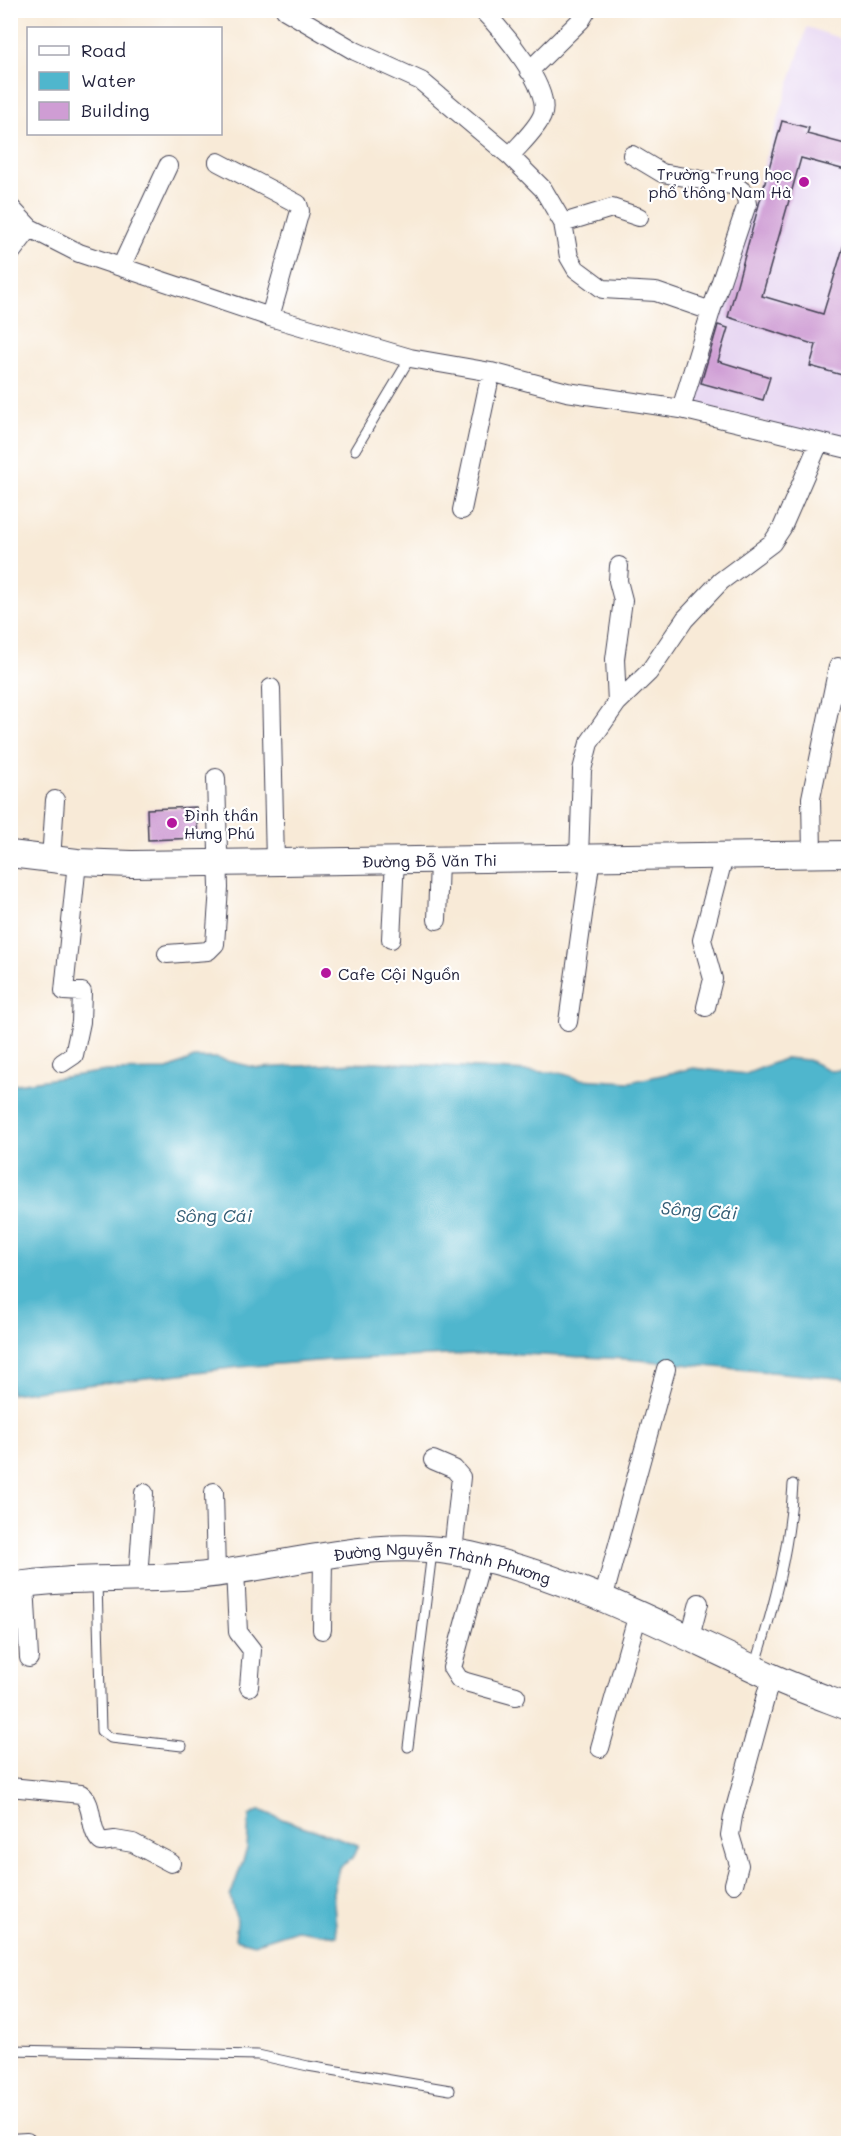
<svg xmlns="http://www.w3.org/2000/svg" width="859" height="2154" font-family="Mali,sans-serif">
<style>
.built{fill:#e5d3f1}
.water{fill:#4fb6cd;stroke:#386c84;stroke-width:1.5}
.building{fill:#cf9dd4}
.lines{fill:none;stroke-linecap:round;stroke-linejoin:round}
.lane-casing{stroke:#424052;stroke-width:11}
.street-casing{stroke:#424052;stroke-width:20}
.secondary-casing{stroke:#424052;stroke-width:28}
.lane{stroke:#fff;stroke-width:9}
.street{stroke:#fff;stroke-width:18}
.secondary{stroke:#fff;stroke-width:26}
.poi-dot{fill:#b5179e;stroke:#fff;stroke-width:2}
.labels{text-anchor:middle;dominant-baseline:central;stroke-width:4.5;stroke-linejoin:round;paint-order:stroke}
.poi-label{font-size:16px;fill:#22223b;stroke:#fff;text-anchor:start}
.street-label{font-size:16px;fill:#22223b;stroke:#fff}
.water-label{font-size:18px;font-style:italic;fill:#345d75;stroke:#fff}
</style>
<rect width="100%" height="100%" fill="#fff"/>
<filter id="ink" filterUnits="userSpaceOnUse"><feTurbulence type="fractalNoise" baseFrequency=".0167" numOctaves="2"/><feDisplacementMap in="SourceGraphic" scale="12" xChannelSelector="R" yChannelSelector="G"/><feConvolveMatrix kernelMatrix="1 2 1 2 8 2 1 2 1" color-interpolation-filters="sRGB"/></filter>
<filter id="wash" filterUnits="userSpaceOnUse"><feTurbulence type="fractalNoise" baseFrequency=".008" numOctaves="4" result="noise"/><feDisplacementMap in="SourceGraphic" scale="24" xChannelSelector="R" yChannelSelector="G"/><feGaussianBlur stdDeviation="1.35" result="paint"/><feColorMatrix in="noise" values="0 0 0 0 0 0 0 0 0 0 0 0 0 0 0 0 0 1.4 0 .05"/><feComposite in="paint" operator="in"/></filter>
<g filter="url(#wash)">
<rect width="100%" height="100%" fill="#f8ead7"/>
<path class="built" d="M807 27 848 41V443L689 404Z"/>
<path class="water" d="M194 1058H215L258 1068 376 1062 560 1073 580 1079 630 1082 693 1068 746 1074 786 1058 808 1060 831 1071 848 1069V1379L627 1359 497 1353 330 1360 240 1367 11 1394 10 1085 106 1071 166 1070Z
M260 1810C292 1825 325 1832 358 1845L352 1859 339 1867 333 1893 337 1936 297 1930 254 1944 235 1939 237 1921 230 1897 247 1849 249 1816Z"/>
<g id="blocks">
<path class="building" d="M782 121 809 128 807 134 849 145V171L801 158 762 296 823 314 845 241 849 242V377L810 366 816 345 728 317Z
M718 325 728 328 718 361 770 377 763 400 701 383Z
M196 807 198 838 148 840 147 809Z"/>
</g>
</g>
<g filter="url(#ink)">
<use href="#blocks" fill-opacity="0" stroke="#424052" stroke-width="1.5"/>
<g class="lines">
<g class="lane-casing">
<path id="lane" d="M355 450 410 358
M97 1582 101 1731 111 1738 182 1746
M755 1667C774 1606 790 1547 793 1484
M408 1747 432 1552
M10 2050 258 2055 308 2066 450 2090"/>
</g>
<g class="street-casing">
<path id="street" d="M285 10 355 51 421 81 510 156 543 189 563 223 569 257 576 269 603 289 656 292 711 311 681 409
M482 10C500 28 554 90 542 116 536 130 520 144 510 156
M529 71 581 20 587 10
M632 155 662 173 736 186 745 193 747 204 711 311
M218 162 298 204 300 211 270 317
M10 207 30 228 79 253 270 317 410 358 491 372 567 392 681 409 848 449
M563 223 612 208 639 217
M10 254 30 228
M121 267 168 166
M462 510 491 372
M271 688 275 862
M617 703 615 659 623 600 618 581 619 566
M812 854 811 798 838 667
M579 858 582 770 589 743 617 703 649 672 685 619 721 581 772 543 782 528 819 443
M51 860 55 800
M437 920 439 860
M391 939 395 860
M167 954 208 951 215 944 219 888 216 778
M706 1007 713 979 702 940 724 856
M568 1022 591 857
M62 1063 74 1055 81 1022 82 992 64 991 77 862
M433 1460 454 1469 461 1477 453 1552
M214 1492 216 1573
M482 1558 452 1668 459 1679 466 1682 516 1696
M235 1570 238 1632 252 1650 249 1687
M138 1579 144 1493
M25 1584 29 1658
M603 1599 666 1369
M322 1630 323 1557
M690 1637 699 1603
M600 1748 638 1614
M10 1787 81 1794C95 1804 88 1830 101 1842L115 1840 133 1843 171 1863
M734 1884 739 1865 730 1835 733 1816 771 1677
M10 2143 27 2142"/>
</g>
<g class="secondary-casing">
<g id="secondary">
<path id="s1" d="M10 854 77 862 132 864 848 854"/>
<path id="s2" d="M10 1586C71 1576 135 1581 196 1576 287 1567 379 1534 470 1555 576 1578 672 1631 768 1675 794 1687 822 1697 848 1707"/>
</g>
</g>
<use href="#lane" class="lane"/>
<use href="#street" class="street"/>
<use href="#secondary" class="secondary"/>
</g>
</g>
<g class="poi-dot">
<circle cx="804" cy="182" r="6"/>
<circle cx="172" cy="823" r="6"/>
<circle cx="326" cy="973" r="6"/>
</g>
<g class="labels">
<g class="poi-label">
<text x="792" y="173" text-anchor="end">Trường Trung học<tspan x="792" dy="18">phổ thông Nam Hà</tspan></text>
<text x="184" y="814">Đình thần<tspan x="184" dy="18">Hưng Phú</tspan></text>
<text x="338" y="973">Cafe Cội Nguồn</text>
</g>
<g class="street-label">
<text stroke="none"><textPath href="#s1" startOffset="420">Đường Đỗ Văn Thi</textPath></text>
<text stroke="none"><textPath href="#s2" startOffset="436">Đường Nguyễn Thành Phương</textPath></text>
</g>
<g class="water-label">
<text transform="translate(699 1210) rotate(4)">Sông Cái</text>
<text x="214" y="1215">Sông Cái</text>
</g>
</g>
<rect width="859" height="2154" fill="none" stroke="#fff" stroke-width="36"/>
<rect x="27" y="27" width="195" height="108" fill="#ffffff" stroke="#a7a7b1" stroke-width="1.5"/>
<rect x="39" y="46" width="30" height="9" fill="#ffffff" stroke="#a7a7b1" stroke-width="1.5"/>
<text x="81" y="57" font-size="18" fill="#22223b">Road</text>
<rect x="39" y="72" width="30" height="18" fill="#4fb6cd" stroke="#a7a7b1" stroke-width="1.5"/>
<text x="81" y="87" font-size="18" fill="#22223b">Water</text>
<rect x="39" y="102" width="30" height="18" fill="#cf9dd4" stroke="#a7a7b1" stroke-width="1.5"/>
<text x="81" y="117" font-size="18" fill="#22223b">Building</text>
</svg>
